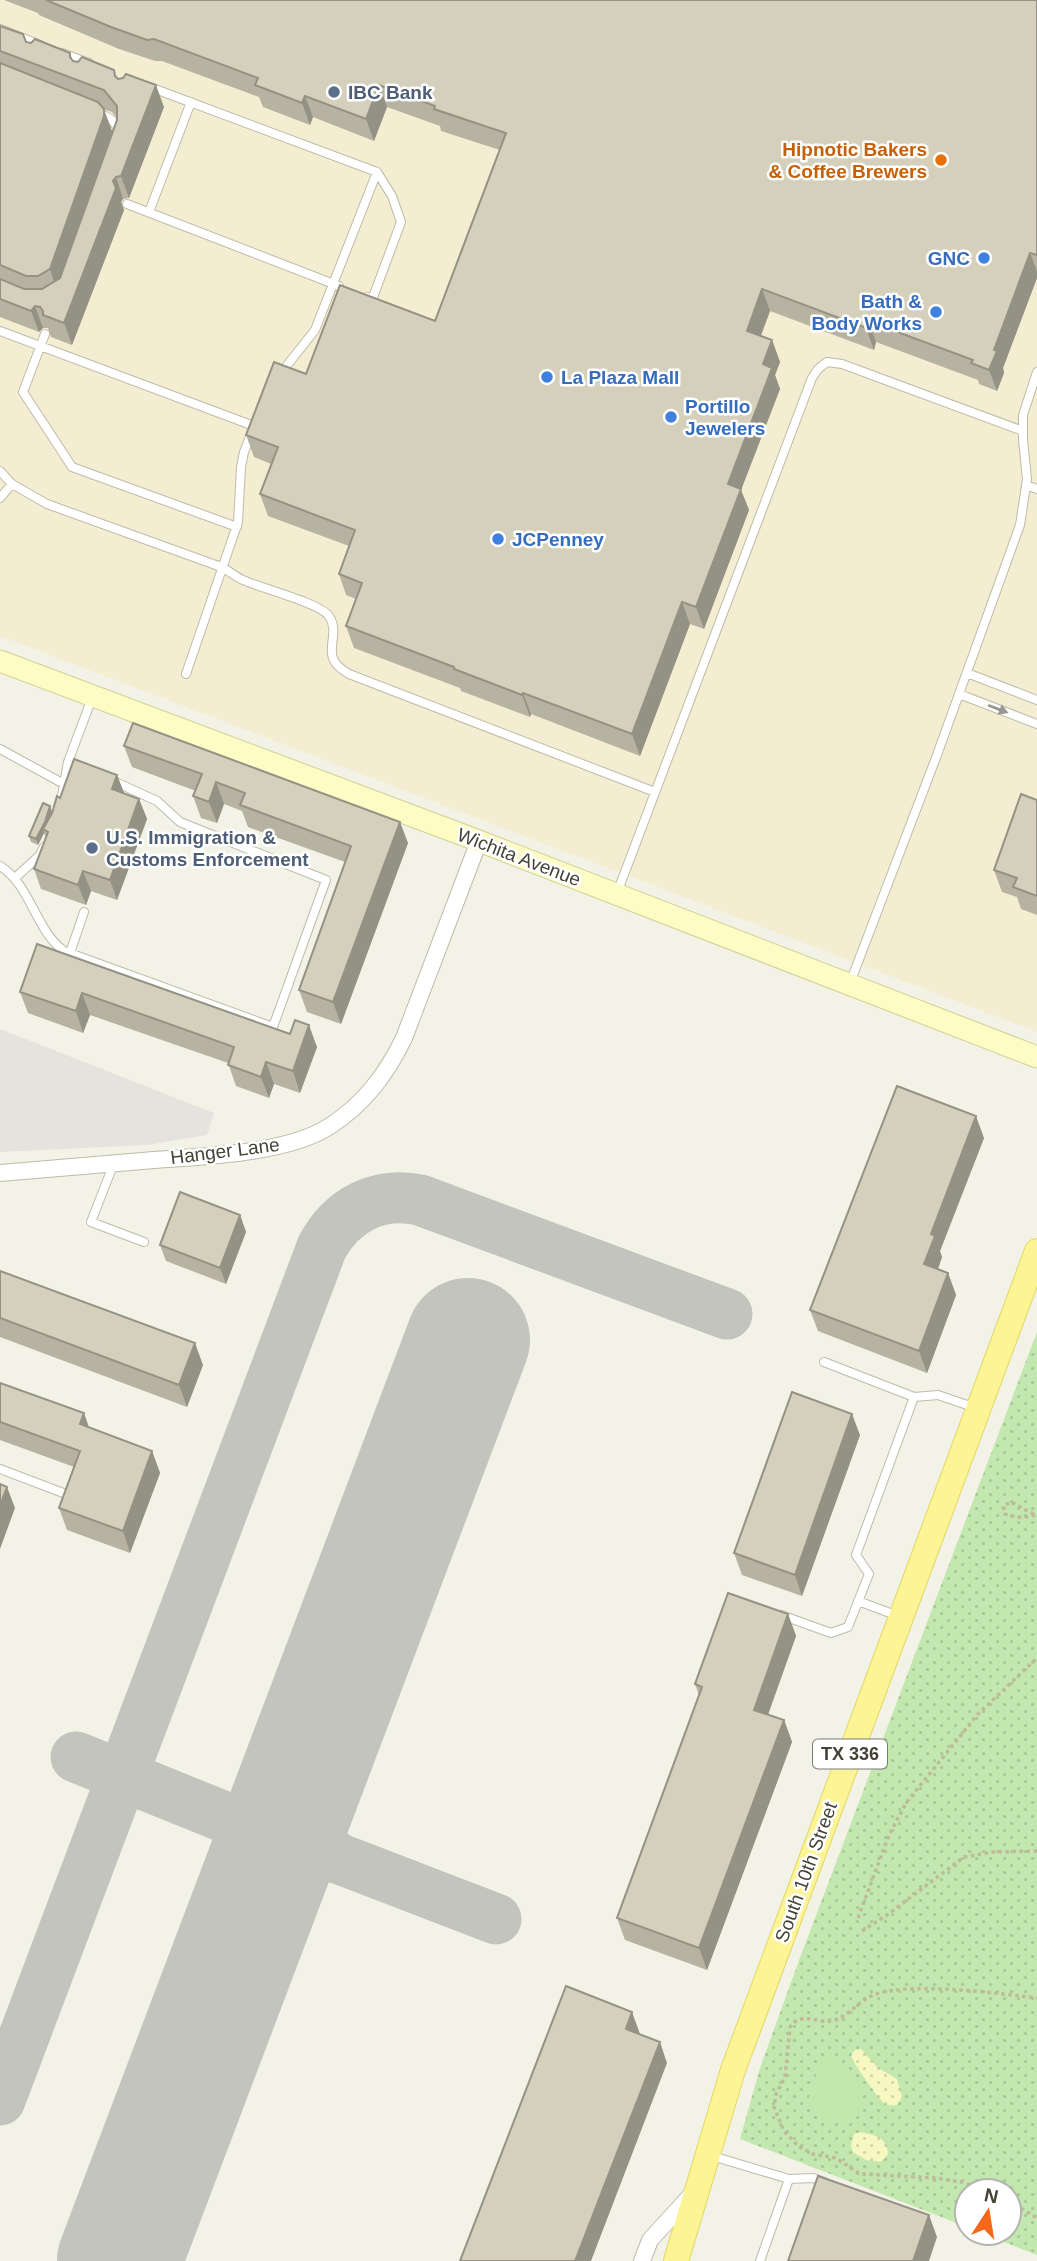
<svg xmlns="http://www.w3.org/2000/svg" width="1037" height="2261" font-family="Helvetica,sans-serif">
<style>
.commercial{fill:#f5edd1}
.grass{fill:url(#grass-dots)}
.sand{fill:url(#sand-dots)}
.pitch{fill:#c2e7af}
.parking{fill:#e4e3de}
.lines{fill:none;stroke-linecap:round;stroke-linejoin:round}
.taxiway{stroke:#c4c4be;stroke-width:51}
.runway{stroke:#c4c4be;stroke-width:124}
.lane-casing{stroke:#bebba9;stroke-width:10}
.street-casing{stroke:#bebba9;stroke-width:18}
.secondary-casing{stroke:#d2cf97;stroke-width:23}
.primary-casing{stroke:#e2d765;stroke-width:26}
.path{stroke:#c0ba9a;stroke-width:3.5;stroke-dasharray:3.5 3.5;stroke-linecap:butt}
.lane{stroke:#fff;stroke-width:8}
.street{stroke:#fff;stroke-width:16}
.secondary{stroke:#fefcc5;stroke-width:21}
.primary{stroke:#fdf595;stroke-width:24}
.wall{fill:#b6b3a2;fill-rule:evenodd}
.shaded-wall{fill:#949284}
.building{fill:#d4d0bc;stroke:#949284;stroke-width:2}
.oneway{fill:#999890}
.service-dot{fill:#5c6f8a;stroke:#fff;stroke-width:2.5}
.food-dot{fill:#e8710a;stroke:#fff;stroke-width:2.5}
.shop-dot{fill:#3f7fe0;stroke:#fff;stroke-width:2.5}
.labels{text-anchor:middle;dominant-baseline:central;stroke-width:5;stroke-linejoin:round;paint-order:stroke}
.shield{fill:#fff;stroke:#7d7b72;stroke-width:2}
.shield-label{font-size:18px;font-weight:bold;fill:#454335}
.service-label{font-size:19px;font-weight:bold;fill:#4e5e75;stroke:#fff;text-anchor:start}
.food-label{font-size:19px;font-weight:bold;fill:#c56008;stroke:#fff;text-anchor:end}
.shop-label{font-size:19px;font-weight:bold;fill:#366cbe;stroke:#fff;text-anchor:start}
.street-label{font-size:19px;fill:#454335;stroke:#fff}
</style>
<defs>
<pattern id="grass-dots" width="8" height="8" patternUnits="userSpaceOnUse" patternTransform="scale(1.75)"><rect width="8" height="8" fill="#c2e7af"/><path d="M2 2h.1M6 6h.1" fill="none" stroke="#a8c797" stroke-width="1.8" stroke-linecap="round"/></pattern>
<pattern id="sand-dots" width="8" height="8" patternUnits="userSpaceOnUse" patternTransform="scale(1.75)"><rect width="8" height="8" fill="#f7f7c2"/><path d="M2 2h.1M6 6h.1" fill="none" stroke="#d5d5a7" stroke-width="1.8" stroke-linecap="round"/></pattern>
</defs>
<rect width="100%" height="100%" fill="#f3f2e6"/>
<path class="commercial" d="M0 0H1037V1032L0 636Z"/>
<path class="grass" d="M1037 1332V2255L981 2233H1009V2191H967V2227L740 2139 760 2068 798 1963Z"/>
<path class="sand" d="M861 2049 877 2067 897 2079 902 2097 897 2105C892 2105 890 2106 885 2104 880 2101 852 2062 851 2055L855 2050Z
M860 2132C875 2135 887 2137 888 2154L881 2162 866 2160 853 2152 851 2145 854 2134Z"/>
<path class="pitch" d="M827 2058C868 2066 879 2135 826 2121L811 2106 808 2099C810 2094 814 2088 815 2083 817 2071 815 2063 827 2058Z"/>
<path class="parking" d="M0 1029 214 1113 207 1135 148 1145 0 1152Z"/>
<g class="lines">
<path class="taxiway" d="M76 1757 232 1820C260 1845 260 1866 256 1901
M305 1771C299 1811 301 1839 340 1859
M256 1901C275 1869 301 1848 340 1859L496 1919
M0 2100 322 1247C342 1210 378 1191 420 1200L727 1314"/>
<path class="runway" d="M119 2261 468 1340"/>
<g class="lane-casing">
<path id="lane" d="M0 29 40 45
M62 53 89 63
M147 86 377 172 315 330 281 373
M98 113C109 117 117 121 119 134
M127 204 339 286
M149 212 191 102
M367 297 372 300 401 222 392 196 377 172
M0 331 254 426
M45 334 23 392 72 467 237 527
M0 471 12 484 47 504 224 568C230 572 236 577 243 580 260 588 320 603 329 616 343 637 316 656 349 674L655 792
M1026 485 1037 489
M0 498 12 484
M967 673 1037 700
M186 674 238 522 241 467 244 452 252 432
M959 694 1037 724
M0 749 64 784
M62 796 68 762 92 698
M0 866C31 885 35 930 64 951L273 1027 326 880 180 822 157 801 111 780
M15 878 39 856 44 847
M617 893 812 378 818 369 827 362 842 364 1023 431
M70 953 84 912
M850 983 937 755 1020 525 1027 479 1023 440V415L1037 372
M114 1163 91 1222 144 1242
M824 1362 914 1397 938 1395 976 1408
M0 1469 66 1494
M858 1601 898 1616
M781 1615 831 1633 848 1627 869 1574 856 1555 914 1397
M712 2156 789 2179 760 2261
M789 2179 813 2178 824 2182"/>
</g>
<g class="street-casing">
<path id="street" d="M0 1173C51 1169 102 1164 154 1160 204 1156 287 1154 330 1126 364 1104 386 1075 404 1038L479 841
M642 2261 650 2240 694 2192"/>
</g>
<g class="secondary-casing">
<path id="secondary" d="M0 661 479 841 1037 1057"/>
</g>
<g class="primary-casing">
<path id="primary" d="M676 2261 733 2070 1037 1251"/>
</g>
<path class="path" d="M1035 1515C1025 1518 1015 1518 1005 1514L1003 1506 1011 1502 1037 1516
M858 1918 889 1835 906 1803 978 1714 1037 1658
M862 1931 887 1915 964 1857 993 1852 1037 1851
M990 2191 961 2182 936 2178 860 2174 836 2158 813 2154 798 2146 784 2131 774 2107 776 2094 785 2077 790 2027C803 2009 819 2026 835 2020 850 2015 860 1999 876 1994 915 1982 995 1993 1037 1998
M1009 2201 1037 2218"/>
<use href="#lane" class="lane"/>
<use href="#street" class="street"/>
<use href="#secondary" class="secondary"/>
<use href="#primary" class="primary"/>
</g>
<path class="wall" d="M4 0H1037V278L1003 368 1004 373 997 391 979 384 978 380 876 342 874 350 770 311 761 336 772 340 780 362 775 375 780 389 741 490 749 510 704 629 690 624 640 756 531 714 530 717 461 691 460 688 354 648 346 626 356 599 346 595 339 574 349 546 268 516 260 494 271 464 254 457 246 435 306 374 435 321 500 150 441 131 440 126 387 107 374 141 313 117 310 125 263 107 259 97 162 61H155L119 49 39 15 38 13Z
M0 26 26 42 70 53 73 61 117 78 164 107 129 198 123 199 121 202 124 210 72 345 51 337 48 328H43L39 332 0 317ZM103 109 112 112 117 118 112 134Z
M124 746 408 843 341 1024 307 1012 299 990 345 862 248 827 242 811 224 804 217 823 201 818 193 796 196 791 132 767Z
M117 775 124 794 139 799 147 819 117 900 91 891 86 905 41 889 34 869 46 838 44 833 38 845 31 842 29 836 50 806 52 812 60 798Z
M1037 800V915L1021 909 1017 897 1002 892 994 870Z
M37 944 317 1047 300 1093 274 1084 269 1098 236 1086 228 1063 90 1015 83 1033 28 1013 20 992Z
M984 1138 940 1251 942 1257 938 1269 948 1273 956 1295 927 1373 818 1331 810 1310Z
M240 1215 246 1232 226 1284 166 1261 160 1245Z
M0 1271 203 1365 187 1407 0 1337Z
M0 1383 84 1413 89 1427 152 1451 160 1473 130 1553 67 1530 59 1508 74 1467 0 1440Z
M860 1435 802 1596 742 1575 734 1553Z
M788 1614 796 1636 768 1715 784 1720 792 1742 707 1970 625 1940 617 1918 699 1695 695 1684Z"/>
<path class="shaded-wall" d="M156 85 164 107 129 198 121 176Z
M379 85 387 107 374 141 366 119Z
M305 96 313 117 310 125 302 103Z
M104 109 112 131V138L57 291 50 269Z
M116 177 123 199 121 202 124 210 72 345 64 323 113 181Z
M1030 253 1037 271V278L1003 368 1004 373 997 391 989 370 994 350Z
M762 289 770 311 754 353 747 331Z
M35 306 43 328 39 332 31 311Z
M868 321 876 342 874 350 866 328Z
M772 340 780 362 775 375 780 389 741 490 749 510 704 629 696 607 728 484 763 364Z
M682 602 690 624 640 756 632 734Z
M523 693 531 714 530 717 522 695Z
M117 775 125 795 112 789Z
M216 782 224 804 217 823 209 802Z
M139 799 147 819 117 900 110 880Z
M50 806 52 812 47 828 43 829 44 833 38 845 36 839Z
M400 822 408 843 341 1024 333 1002Z
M83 871 91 891 86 905 78 885Z
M82 993 90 1015 83 1033 76 1011Z
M309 1025 317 1047 300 1093 293 1071Z
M266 1062 274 1084 269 1098 261 1077Z
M976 1116 984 1138 940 1251 942 1257 932 1286 924 1264 931 1234Z
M240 1215 246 1232 226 1284 220 1268Z
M948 1273 956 1295 927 1373 919 1351Z
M195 1343 203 1365 187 1407 179 1385Z
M84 1413 91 1435 80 1424Z
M852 1414 860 1435 802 1596 795 1575Z
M152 1451 160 1473 130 1553 123 1531Z
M7 1487 15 1508 0 1549V1505Z
M788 1614 796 1636 762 1731 754 1710Z
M784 1720 792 1742 707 1970 699 1948Z
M632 2012 640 2034 634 2050 626 2029Z
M660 2042 667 2063 591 2261H575Z
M929 2215 937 2237 929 2261H913Z"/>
<path class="building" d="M46 0H1037V255L1030 253 994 350 997 351 989 370 971 363 973 360 868 321 866 328 762 289 747 331 772 340 763 364 772 368 728 484 741 489 696 607 682 602 632 734 523 693 522 695 454 669V667L346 626 362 583 339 574 355 530 260 494 278 447 246 435 274 362 306 374 340 285 435 321 506 133 434 109 435 106 379 85 366 119 305 96 302 103 255 85 258 78 154 39 147 40 111 27Z
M0 26 23 34 26 42 31 43 35 39 70 53V57L73 61 78 62 82 57 114 70 115 76 118 79 123 78 126 74 156 85 121 176 116 177 113 181 116 188 64 323 43 315V311L40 307 35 306 31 311 0 299V279L24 289H42L60 278 117 120V106L104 90 0 51Z
M0 63 98 102 104 109V116L50 269 38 276H26L0 265Z
M133 723 400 822 333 1002 299 990 351 846 240 805 245 793 216 782 209 802 193 796 202 774 124 746Z
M74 759 117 775 112 789 139 799 110 880 83 871 78 885 34 869 48 832 43 829 52 813 57 796 60 798Z
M1021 794 1037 800V896L1013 887 1017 878 994 870Z
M43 803 50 806 45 822 36 839 29 836Z
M37 944 290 1034 295 1020 309 1025 293 1071 266 1062 261 1077 228 1065 234 1047 82 993 76 1011 20 992Z
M897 1086 976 1116 931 1234 935 1236 924 1264 948 1273 919 1351 810 1310Z
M180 1192 240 1215 220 1268 160 1245Z
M0 1271 195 1343 179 1385 0 1318Z
M0 1383 84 1413 80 1424 152 1451 123 1531 59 1508 80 1451 0 1422Z
M792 1392 852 1414 795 1575 734 1553Z
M0 1484 7 1487 0 1505Z
M728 1593 788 1614 754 1710 784 1720 699 1948 617 1918 702 1687 695 1684Z
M566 1986 632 2012 626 2029 660 2042 575 2261H460Z
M818 2176 929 2215 913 2261H788Z"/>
<defs><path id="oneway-solid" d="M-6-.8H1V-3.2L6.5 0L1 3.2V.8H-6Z" transform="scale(1.75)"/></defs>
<use class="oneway" href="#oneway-solid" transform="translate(998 709) rotate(21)"/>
<g class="service-dot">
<circle cx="334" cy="92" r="7"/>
<circle cx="92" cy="848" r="7"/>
</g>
<circle class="food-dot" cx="941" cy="160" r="7"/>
<g class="shop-dot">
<circle cx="984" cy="258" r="7"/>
<circle cx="936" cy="312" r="7"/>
<circle cx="547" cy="377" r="7"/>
<circle cx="671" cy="417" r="7"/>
<circle cx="498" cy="539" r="7"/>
</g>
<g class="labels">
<rect class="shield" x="813" y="1739.5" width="74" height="29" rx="5"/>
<g class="shield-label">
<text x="850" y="1754">TX 336</text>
</g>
<g class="service-label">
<text x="348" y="92">IBC Bank</text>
<text x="106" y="837">U.S. Immigration &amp;<tspan x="106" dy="22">Customs Enforcement</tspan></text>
</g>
<g class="food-label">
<text x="927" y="149">Hipnotic Bakers<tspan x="927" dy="22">&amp; Coffee Brewers</tspan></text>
</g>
<g class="shop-label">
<text x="970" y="258" text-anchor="end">GNC</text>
<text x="922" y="301" text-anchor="end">Bath &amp;<tspan x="922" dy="22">Body Works</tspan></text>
<text x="561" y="377">La Plaza Mall</text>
<text x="685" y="406">Portillo<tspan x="685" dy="22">Jewelers</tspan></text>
<text x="512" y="539">JCPenney</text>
</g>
<g class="street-label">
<text transform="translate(519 857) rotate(21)">Wichita Avenue</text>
<text transform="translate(225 1151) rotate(-7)">Hanger Lane</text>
<text transform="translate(806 1872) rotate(-70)">South 10th Street</text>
</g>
</g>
<g transform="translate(988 2212) rotate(12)"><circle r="33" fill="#ffffff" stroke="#b5b4ae" stroke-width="2"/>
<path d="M0-5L12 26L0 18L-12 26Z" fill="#f76919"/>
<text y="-10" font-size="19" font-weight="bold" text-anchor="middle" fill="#454335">N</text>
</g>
</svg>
